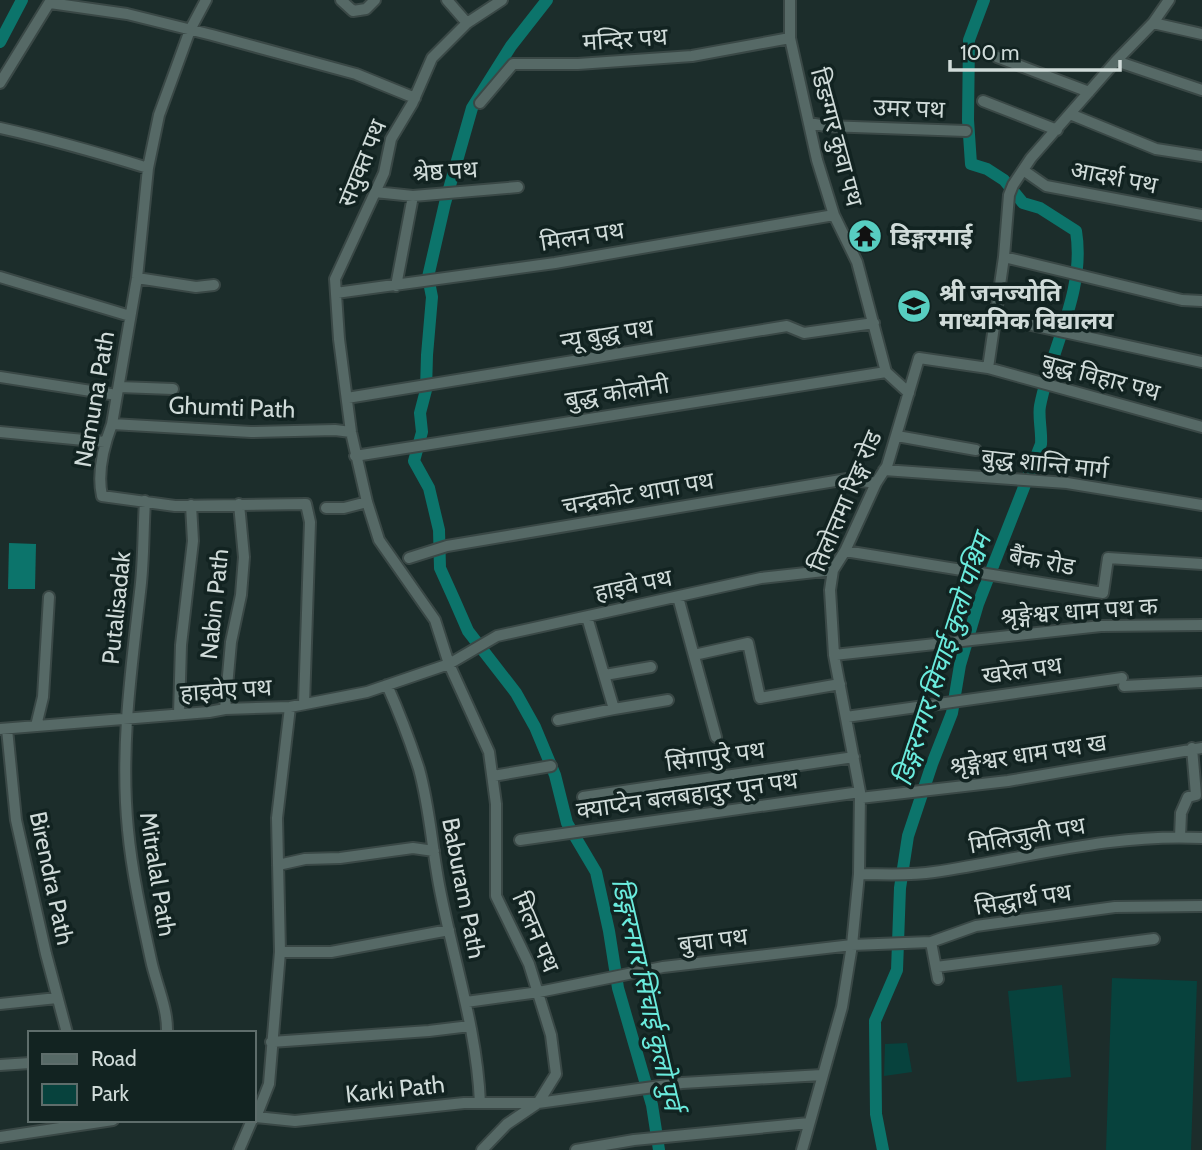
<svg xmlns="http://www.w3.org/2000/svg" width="1202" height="1150" font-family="Cabin,'Noto Sans Devanagari',sans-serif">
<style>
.green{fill:#07423d}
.water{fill:#0c746b}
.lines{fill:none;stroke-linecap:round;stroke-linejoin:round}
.canal{stroke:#0c746b;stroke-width:12}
.minor-casing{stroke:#3a4846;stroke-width:14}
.minor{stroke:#566966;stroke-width:10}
.labels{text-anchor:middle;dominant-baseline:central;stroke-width:7;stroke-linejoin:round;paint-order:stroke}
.street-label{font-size:24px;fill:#d0dbd9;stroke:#122321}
.poi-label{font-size:24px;font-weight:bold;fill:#d0dbd9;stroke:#122321;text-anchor:start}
.water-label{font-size:26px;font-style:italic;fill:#6aebdd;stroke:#122321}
</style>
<rect width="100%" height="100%" fill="#1c2d2b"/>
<path class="green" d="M1112 978 1197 981 1191 1150H1106Z
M1062 985 1071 1077 1017 1082 1008 991Z
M907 1043 912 1072 884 1076 885 1044Z"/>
<path class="water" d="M9 543 36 544 35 589H8Z"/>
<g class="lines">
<path class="canal" d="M547 0 511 46 472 108 445 203 428 277 432 297 427 355 426 390 420 413 422 432 414 461 429 488 439 530 440 568 454 599 468 631 516 693 535 727 555 775 567 823 596 872 609 931 618 988 652 1105 659 1150
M0 42 22 0
M883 1150 876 1114 875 1021 897 970 900 888 908 836 932 764 952 713 960 665 978 604 1041 444C1042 432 1038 416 1040 406 1051 348 1086 291 1076 231L1040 208 1023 203 1004 180 987 169 971 164 968 120 969 40 984 0"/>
<g class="minor-casing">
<path id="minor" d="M206 0 190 30 159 115 148 168 137 278 112 424C104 445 97 473 102 496L175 506 306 504 310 522 304 704
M341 0 353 11 366 9 375 0
M447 0 467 23
M790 0V38L817 160 834 215 857 262 886 372 909 393
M50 3 127 14 212 35 356 74 415 98
M1153 23 1202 34
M997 57 1089 92
M1116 61 1202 90
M0 83 51 0
M983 101 1057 130
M480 103 513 64H578L692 56 790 38
M1070 114 1156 149 1202 156
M809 123 826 126 966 131
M0 128C50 139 99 153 148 168
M1023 170 1046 186 1202 215
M375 192 413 196 518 187
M1004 257 1182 300 1202 301
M0 277 130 316
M137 278 196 287 214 285
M396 286 413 196
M336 293 555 263 834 215
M995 317 1202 362
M988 368 1202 427
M0 377 117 395
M119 387 173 389
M347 398 787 326 804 333 874 323
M112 424 251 432 335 430 351 432
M0 432 105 442
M897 436 976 450
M355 456 886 372
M884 470 1067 483 1202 505
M145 501C143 532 144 561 140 592 131 671 120 749 128 830 132 873 142 918 151 960 156 984 168 1008 167 1033
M326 508H344L367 502
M845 551 1103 593 1108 558 1202 564
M409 558 447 546 847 479 876 483
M678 597 716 737
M694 655 748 643 760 698 840 684
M834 655 1101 626 1202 625
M605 675 651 667
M387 685C399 712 410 741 419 769 430 808 432 850 440 890 454 962 477 1030 480 1103
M1124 686 1202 682
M225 709 231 642 241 595 244 557 239 504
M614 709 668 700
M179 714 181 645 193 541 191 505
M846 717 1122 678
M558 720 614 709 587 617
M36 726 43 697 49 597
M0 729 209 712 225 709 290 707 367 692 449 664 497 636 761 578 833 570
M7 729 16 820 46 954 67 1033
M493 776 551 766
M583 797 854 757
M860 798 1008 781 1202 748
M1180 837 1181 813 1188 797 1196 795 1192 748
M520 840 860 792
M278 865 305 859 340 858 413 848 434 851
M859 874C883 874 910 876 934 872 1023 859 1112 833 1202 838
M931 942 938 979
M280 952H331L449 930
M936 967 1154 939
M466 1002 539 992 663 967 852 945 931 942 976 926 1115 907 1202 906
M0 1004 57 998
M271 1042 429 1031 470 1026
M0 1065 30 1063
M254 1116 256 1117 269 1084 280 952 277 818 290 707
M256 1117 295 1121 464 1103H538L682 1083 822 1075
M0 1137 113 1120
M239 1150 252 1120
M482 1150 507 1124 538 1103 556 1074 551 1035 529 964 496 896V804L489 752 449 664 435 620 379 540 367 502 351 432 339 339 335 279 384 173 391 139 412 104 432 58 467 23 502 0
M576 1150 634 1140 809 1123
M802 1150 842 1007 852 945 859 874 860 792 834 655 830 590 833 570 845 551 876 483 887 466 919 358 988 368 1004 257 1009 195 1013 185 1031 158 1116 61 1153 23 1169 0"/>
</g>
<use href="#minor" class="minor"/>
</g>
<defs>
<g id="temple-disc" transform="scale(1.75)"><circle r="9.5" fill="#57cec1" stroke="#122321"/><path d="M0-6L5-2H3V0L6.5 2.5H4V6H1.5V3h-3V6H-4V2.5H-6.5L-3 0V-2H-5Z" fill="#111"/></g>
<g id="school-disc" transform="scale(1.75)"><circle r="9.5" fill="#57cec1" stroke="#122321"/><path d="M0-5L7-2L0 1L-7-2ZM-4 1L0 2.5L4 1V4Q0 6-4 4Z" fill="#111"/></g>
</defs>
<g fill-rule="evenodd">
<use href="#temple-disc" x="865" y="236"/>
<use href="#school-disc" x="914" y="306"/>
</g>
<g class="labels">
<g class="street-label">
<text transform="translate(625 39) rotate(-4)">मन्दिर पथ</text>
<text transform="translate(909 108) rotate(2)">उमर पथ</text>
<text transform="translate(837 137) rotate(75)">डिङग्गर कुवा पथ</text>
<text transform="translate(362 163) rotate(-68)">संयुक्त पथ</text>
<text transform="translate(445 171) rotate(-4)">श्रेष्ठ पथ</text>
<text transform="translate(1114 177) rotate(11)">आदर्श पथ</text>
<text transform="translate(582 236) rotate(-9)">मिलन पथ</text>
<text transform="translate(607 334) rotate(-9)">न्यू बुद्ध पथ</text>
<text transform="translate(1101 377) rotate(15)">बुद्ध विहार पथ</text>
<text transform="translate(617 392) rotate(-9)">बुद्ध कोलोनी</text>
<text transform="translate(94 399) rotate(-80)">Namuna Path</text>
<text transform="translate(232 407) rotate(2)">Ghumti Path</text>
<text transform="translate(1045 463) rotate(6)">बुद्ध शान्ति मार्ग</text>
<text transform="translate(638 493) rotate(-10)">चन्द्रकोट थापा पथ</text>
<text transform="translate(845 501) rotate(-67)">तिलोत्तमा रिङ्ग रोड</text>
<text transform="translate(1042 561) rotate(10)">बैंक रोड</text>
<text transform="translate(633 585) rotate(-12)">हाइवे पथ</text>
<text transform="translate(214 604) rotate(-84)">Nabin Path</text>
<text transform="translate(116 608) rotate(-84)">Putalisadak</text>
<text transform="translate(1079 611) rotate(-4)">श्रृङ्गेश्वर धाम पथ क</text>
<text transform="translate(1022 670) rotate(-8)">खरेल पथ</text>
<text transform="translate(226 690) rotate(-4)">हाइवेए पथ</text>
<text transform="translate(1028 754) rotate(-9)">श्रृङ्गेश्वर धाम पथ ख</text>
<text transform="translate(715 756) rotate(-8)">सिंगापुरे पथ</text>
<text transform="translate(687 795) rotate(-8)">क्याप्टेन बलबहादुर पून पथ</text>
<text transform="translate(1027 835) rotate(-10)">मिलिजुली पथ</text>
<text transform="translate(158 874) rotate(81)">Mitralal Path</text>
<text transform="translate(52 878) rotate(78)">Birendra Path</text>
<text transform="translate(464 888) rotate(79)">Baburam Path</text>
<text transform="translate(1023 899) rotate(-9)">सिद्धार्थ पथ</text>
<text transform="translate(536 932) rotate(67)">मिलन पथ</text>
<text transform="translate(713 940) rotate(-7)">बुचा पथ</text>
<text transform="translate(395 1089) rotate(-6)">Karki Path</text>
</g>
<g class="poi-label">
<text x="890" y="236">डिङ्गरमाई</text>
<text x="939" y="292">श्री जनज्योति<tspan x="939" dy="28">माध्यमिक विद्यालय</tspan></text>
</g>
<g class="water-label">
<text transform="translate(942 660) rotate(-72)">डिङ्गरनगर सिंचाई कुलो पश्चिम</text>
<text transform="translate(647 994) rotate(77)">डिङ्गरनगर सिंचाई कुलो पुर्व</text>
</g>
</g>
<rect x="28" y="1031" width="228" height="91" fill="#122321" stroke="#5e6d6b" stroke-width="2"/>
<rect x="42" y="1054" width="35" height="10" fill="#566966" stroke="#5e6d6b" stroke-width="2"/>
<text x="91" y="1066" font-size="21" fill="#d0dbd9">Road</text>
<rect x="42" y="1084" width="35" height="21" fill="#07423d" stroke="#5e6d6b" stroke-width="2"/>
<text x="91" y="1101" font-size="21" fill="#d0dbd9">Park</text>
<path d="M950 60v10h170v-10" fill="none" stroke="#d0dbd9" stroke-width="3.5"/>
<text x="960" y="60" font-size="21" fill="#d0dbd9" stroke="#122321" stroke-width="5" paint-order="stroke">100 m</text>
</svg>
